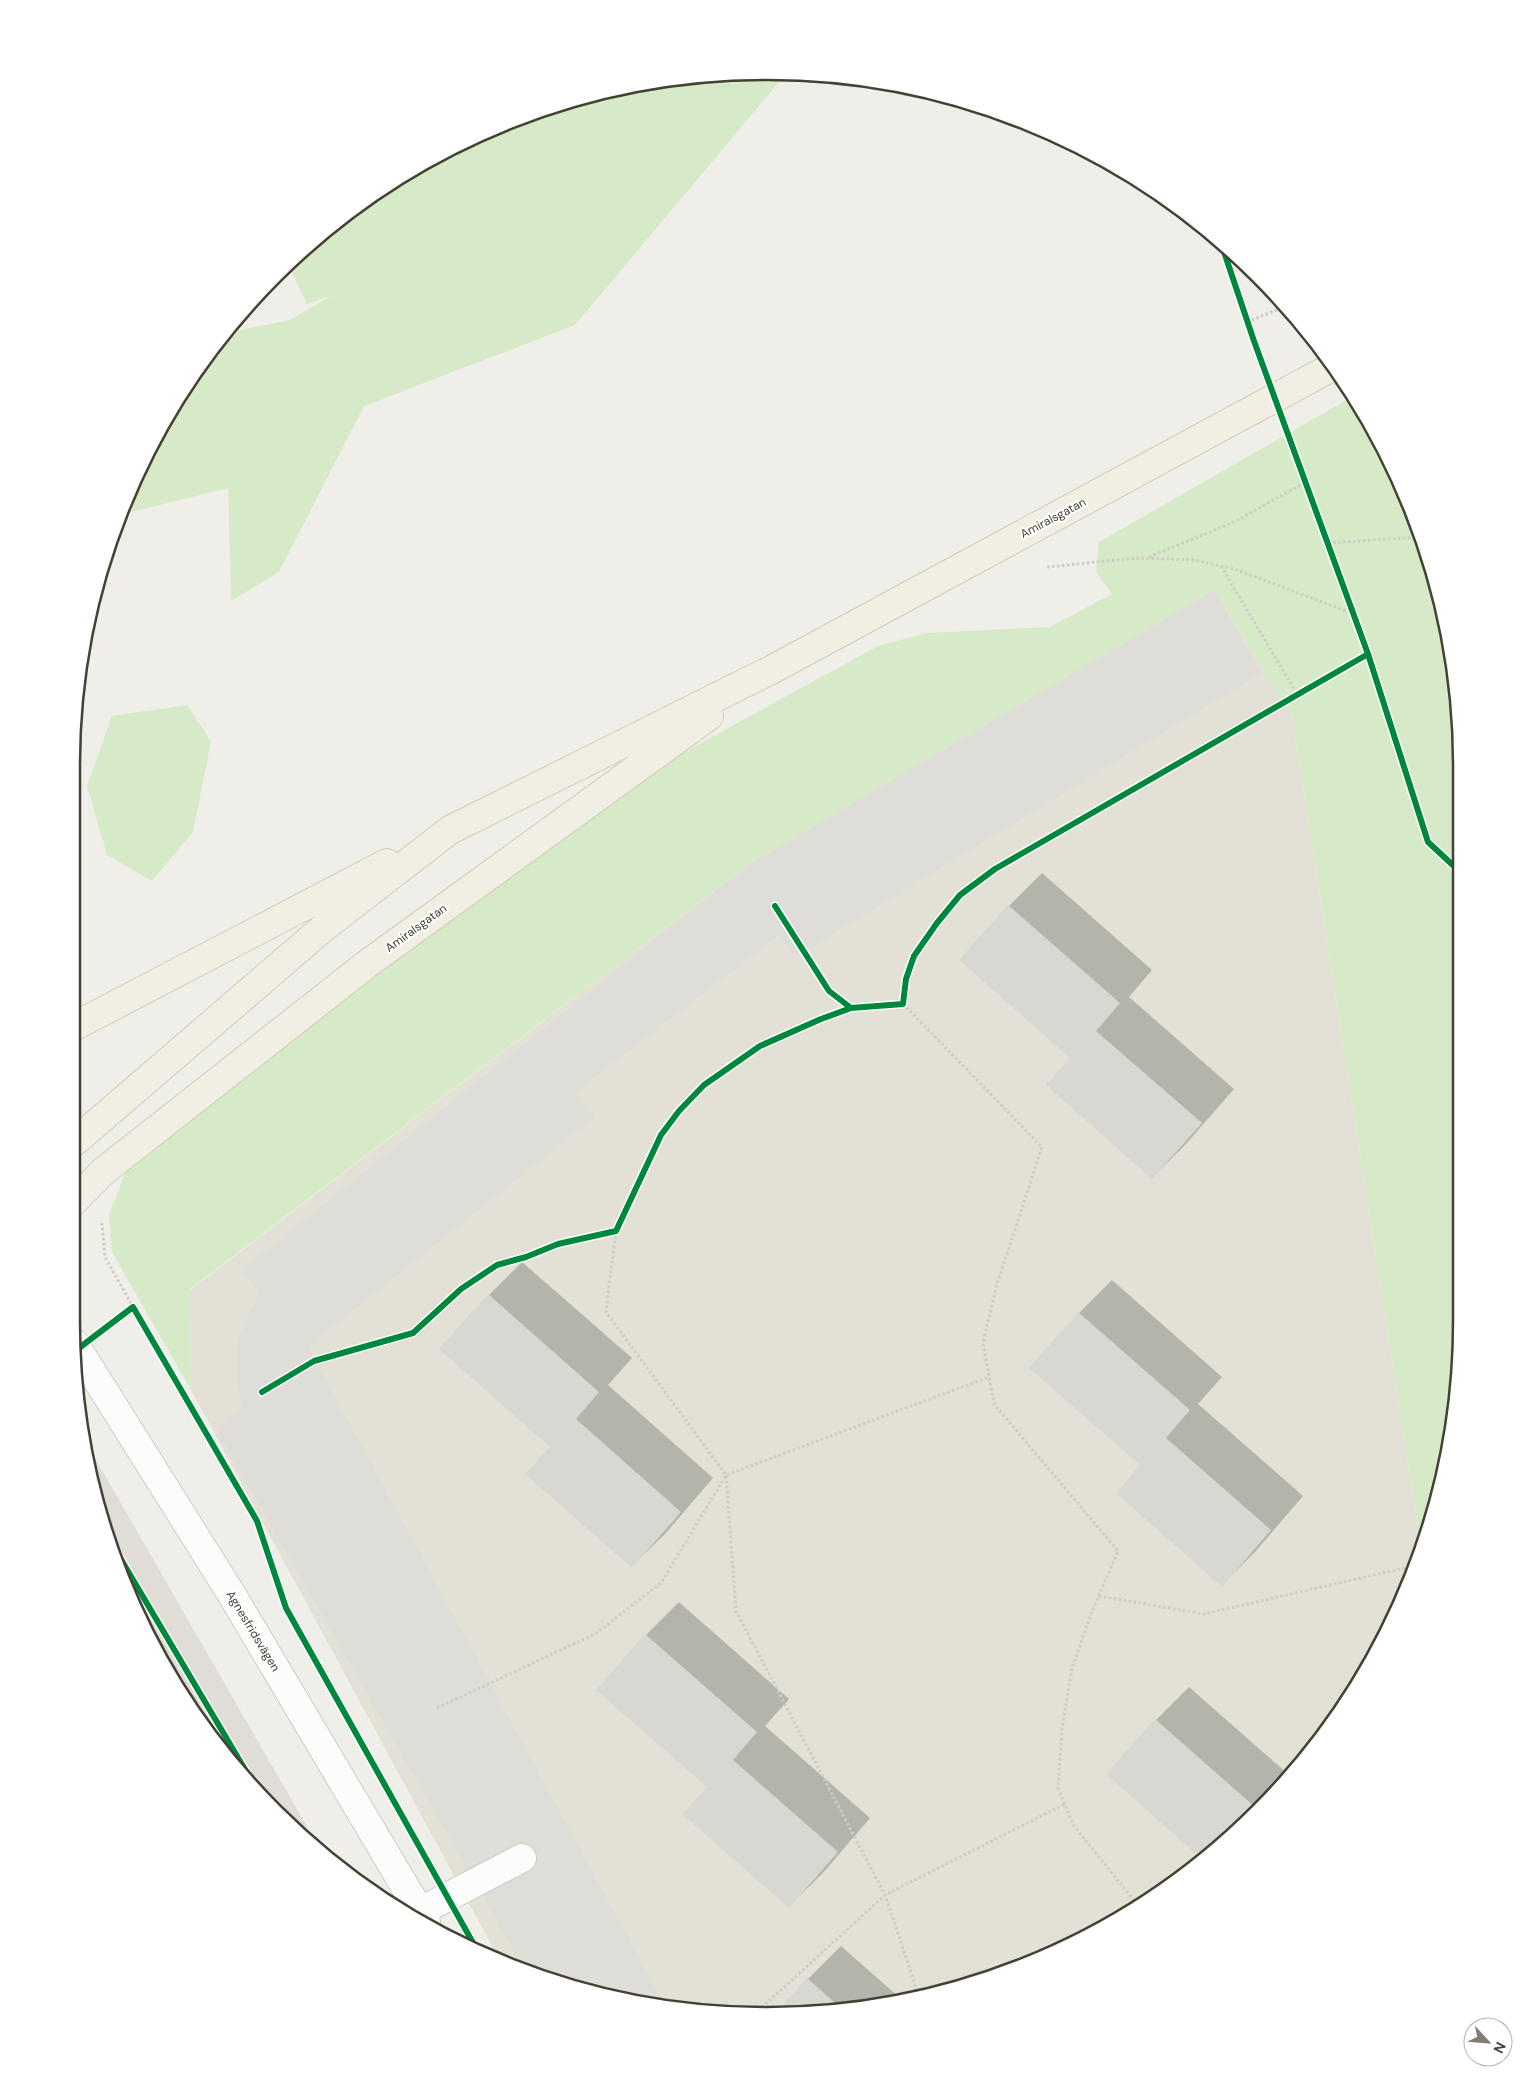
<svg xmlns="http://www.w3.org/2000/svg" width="1533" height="2087" font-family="'DM Sans',sans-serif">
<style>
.residential{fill:#e3e1d5}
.industrial{fill:#dfddd6}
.green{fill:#d7eac8}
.parking{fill:#deddd8}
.shadow{fill:#0003}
.building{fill:#d8d7d1}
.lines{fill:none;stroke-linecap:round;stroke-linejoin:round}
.minor-casing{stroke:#cdccc6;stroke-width:30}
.major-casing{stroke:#d1cdb6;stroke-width:30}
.path{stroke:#cdccc7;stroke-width:3;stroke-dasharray:2.5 2.5;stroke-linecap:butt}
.minor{stroke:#fdfcfc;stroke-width:28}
.major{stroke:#f1efe3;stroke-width:28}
.cycleway-casing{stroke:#fff;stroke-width:9}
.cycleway{stroke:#00873e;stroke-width:6}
.labels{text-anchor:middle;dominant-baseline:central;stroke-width:4;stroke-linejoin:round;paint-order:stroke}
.street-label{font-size:12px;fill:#444135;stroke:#fff}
.rim{fill:none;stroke:#444135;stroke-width:2.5}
</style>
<rect width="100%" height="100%" fill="#efeee8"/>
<path class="residential" d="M1214 590 1292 716 1421 1547 1390 1628 1318 1744 1190 1872 1033 1963 857 2010 766 2016 631 2002 498 1957 191 1390 190 1290 748 865Z"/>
<path class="industrial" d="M88 1446 321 1851 308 1843 188 1707 124 1587 95 1501Z"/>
<path class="green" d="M721 73 785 75 575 325 364 406 279 572 231 601 228 488 119 515 124 500 188 380 225 333 290 320 331 296 307 304 289 266 343 215 459 143 586 95Z
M1350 398 1409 500 1456 675 1460 1366 1438 1501 1421 1547 1292 716 1214 590 748 865 190 1289 191 1390 112 1252 109 1215 125 1173 331 1005 646 773 878 646 927 633 1050 627 1112 594 1096 572 1099 542Z
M187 705 211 742 193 832 152 881 107 855 87 786 112 716Z"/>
<path class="parking" d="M1214 590 1261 673 795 957 779 935 574 1093 595 1116 308 1347 665 2006 631 2002 522 1965 215 1427 242 1410 237 1377V1343L248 1315 260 1293 241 1271 748 865Z"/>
<path class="shadow" d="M1042 873 1152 970 1129 997 1234 1089 1185 1145 1152 1178 1072 1058 961 960 1009 906Z
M522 1262 632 1358 608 1385 713 1478 665 1534 632 1566 551 1447 441 1349 489 1295Z
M1112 1280 1222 1377 1198 1404 1303 1496 1255 1552 1222 1585 1142 1465 1079 1313Z
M679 1602 789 1699 765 1726 870 1818 822 1874 789 1906 708 1787 598 1689 646 1635Z
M1189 1687 1288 1774 1203 1859 1108 1774 1156 1720Z
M841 1946 900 1998 857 2010 776 2015 808 1979Z"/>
<path class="building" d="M1008 905 1120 1003 1096 1031 1202 1123 1152 1179 1046 1085 1070 1058 959 960Z
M488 1294 599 1392 576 1419 681 1512 632 1568 525 1474 550 1447 439 1349Z
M1078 1312 1190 1410 1166 1438 1271 1530 1222 1587 1116 1493 1140 1465 1029 1368Z
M645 1634 757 1732 733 1760 838 1852 789 1908 682 1814 707 1787 596 1690Z
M1155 1719 1255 1807 1202 1859 1106 1774Z
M807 1978 844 2011 774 2015Z"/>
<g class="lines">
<g class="minor-casing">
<path id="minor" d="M74 1343 232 1595 426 1922
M415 1914 522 1858"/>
</g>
<g class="major-casing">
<path id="major" d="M71 1028 387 863
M71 1145 322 929 450 830 773 669 1332 367
M71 1204 105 1170 367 964 709 716"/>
</g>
<path class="path" d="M1247 322 1284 307
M1328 543 1419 537
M1149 557 1234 522 1306 482
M1221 566 1297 694
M1047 567 1138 558 1195 560 1237 570 1354 614
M903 1004 1042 1147 997 1284 983 1343 994 1404 1118 1551 1091 1614 1072 1669 1062 1728 1058 1788 1074 1826 1136 1903
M102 1223 105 1257 133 1307
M616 1231 606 1312 726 1475 736 1611 885 1895 918 1993
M1099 1596 1204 1614 1413 1566
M437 1708 595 1634 661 1583 726 1475 989 1377
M748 2014 768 2002 885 1895 1065 1804"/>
<use href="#minor" class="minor"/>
<use href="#major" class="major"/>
<g class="cycleway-casing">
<path id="cycleway" d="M1220 240 1254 341 1368 654 1428 842 1457 869
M775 906 829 991 851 1008
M75 1351 133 1307 257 1521 286 1608 477 1950
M262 1392 314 1361 413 1333 461 1289 497 1265 526 1257 558 1244 616 1231 661 1135 679 1111 704 1085 760 1046 821 1019 851 1008 903 1004 906 979 914 956 937 923 960 895 995 869 1368 654
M106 1534 247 1773"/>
</g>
<use href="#cycleway" class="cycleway"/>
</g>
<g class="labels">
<g class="street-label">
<text transform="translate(1053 518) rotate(-28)">Amiralsgatan</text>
<text transform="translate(416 928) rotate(-36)">Amiralsgatan</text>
<text transform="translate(253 1631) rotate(59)">Agnesfridsvägen</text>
</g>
</g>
<path d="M0 0H1533V2087H0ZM766 80H767A686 686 0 0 1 1453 766V1321A686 686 0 0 1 767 2007H766A686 686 0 0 1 80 1321V766A686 686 0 0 1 766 80Z" fill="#fff" fill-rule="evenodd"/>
<path class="rim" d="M766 80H767A686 686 0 0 1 1453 766V1321A686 686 0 0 1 767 2007H766A686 686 0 0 1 80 1321V766A686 686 0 0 1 766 80Z"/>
<g transform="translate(1488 2042) rotate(116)"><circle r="24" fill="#ffffff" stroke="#b4b3ae"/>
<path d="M0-4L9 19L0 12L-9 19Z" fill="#807e74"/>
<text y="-8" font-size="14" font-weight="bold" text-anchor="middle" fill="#444135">N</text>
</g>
</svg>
